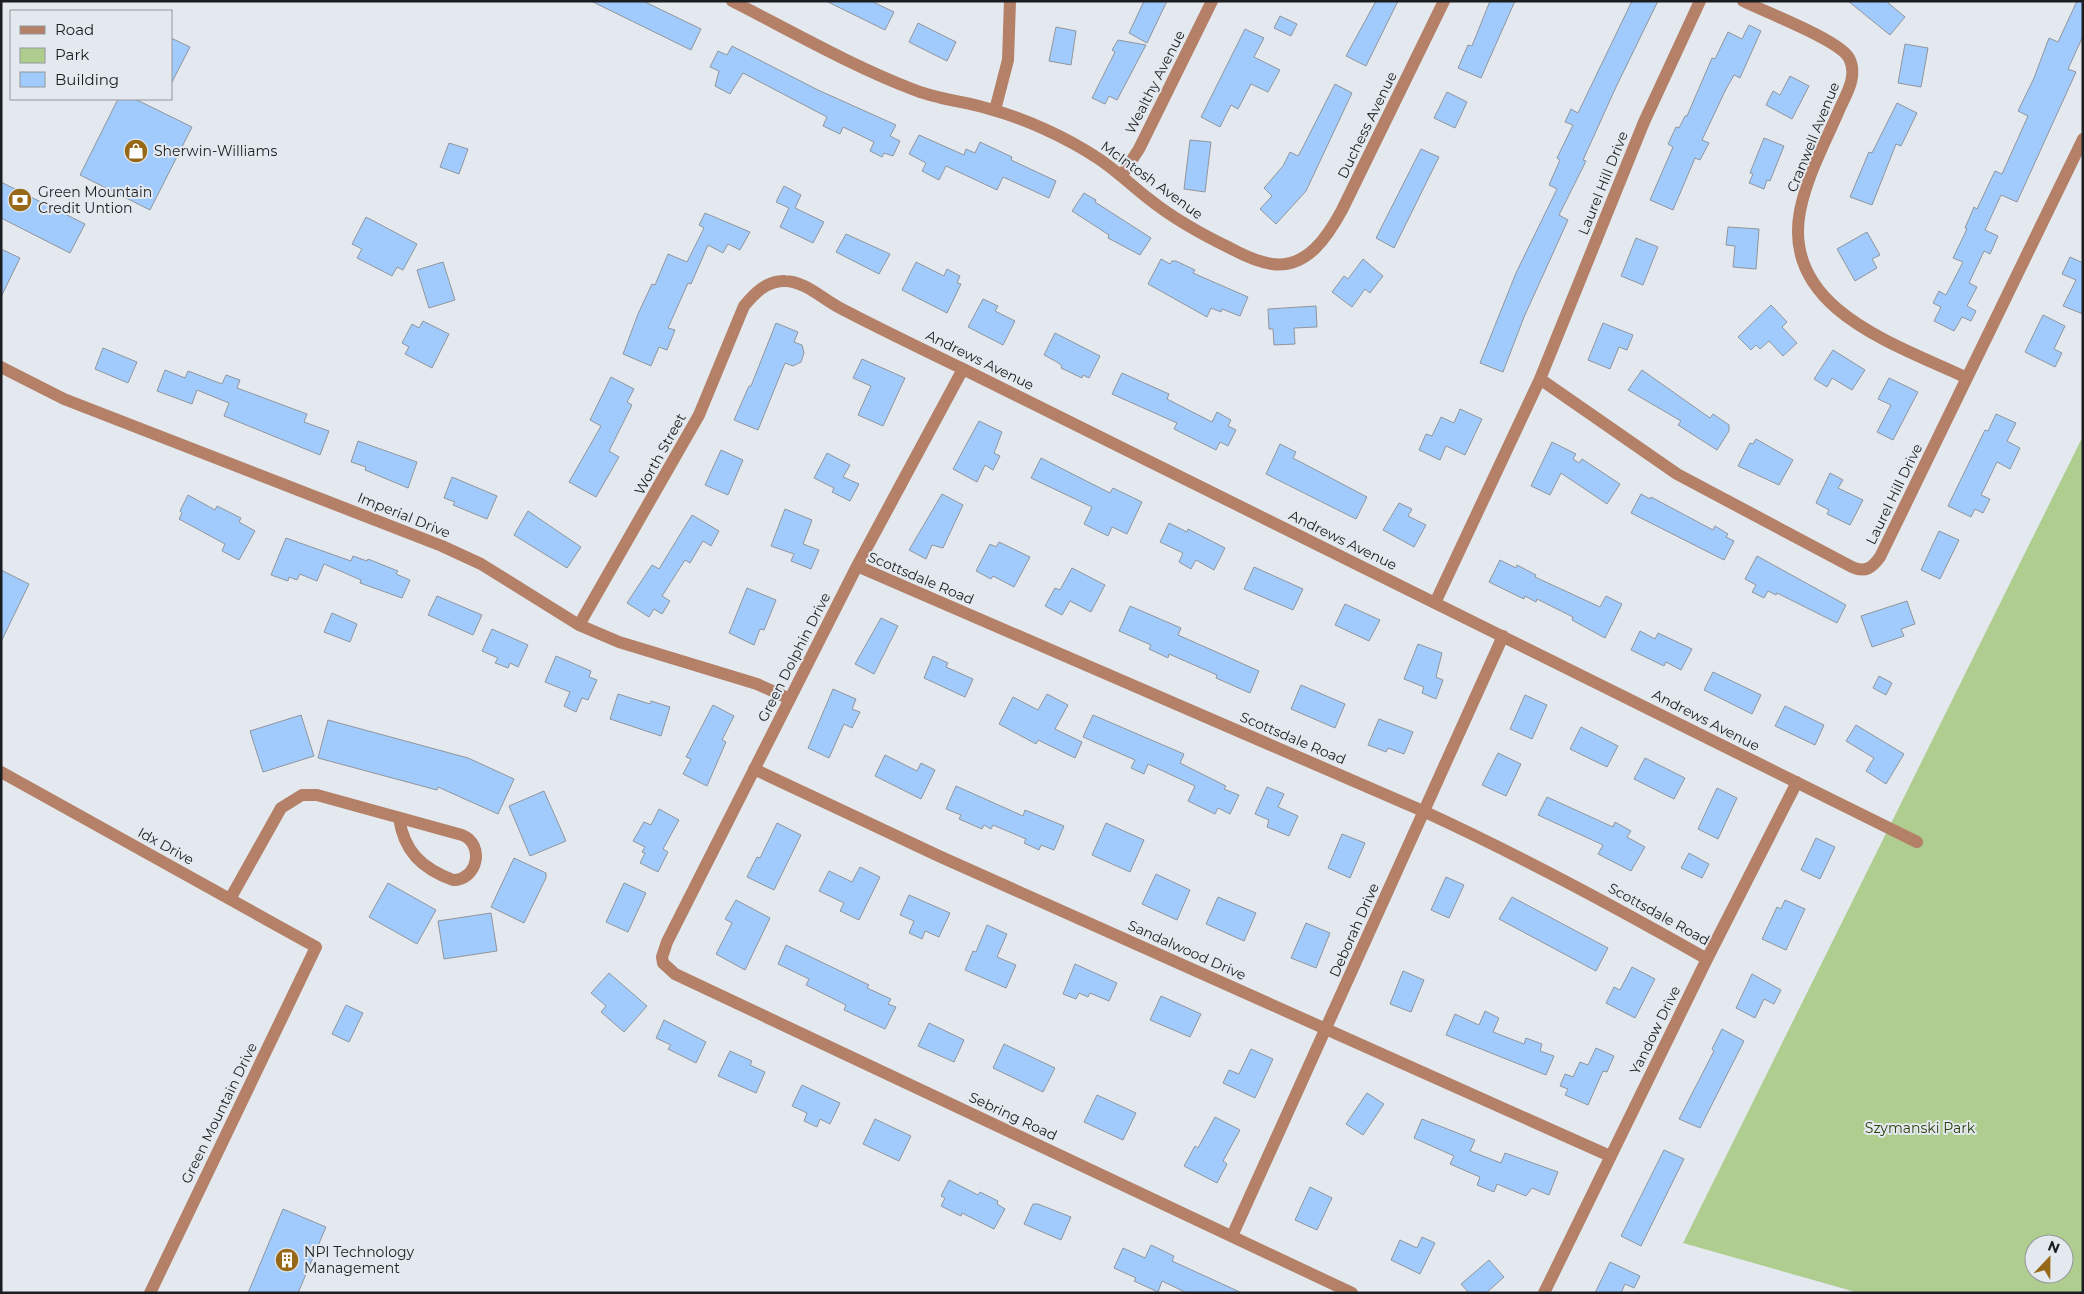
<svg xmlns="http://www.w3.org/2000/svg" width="2084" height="1294" font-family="Montserrat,sans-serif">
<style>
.green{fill:#afcd8f;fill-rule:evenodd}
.building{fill:#a1cafd;stroke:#91969c}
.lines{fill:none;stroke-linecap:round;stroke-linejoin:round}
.minor{stroke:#b48067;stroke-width:12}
.labels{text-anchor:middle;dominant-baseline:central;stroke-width:4;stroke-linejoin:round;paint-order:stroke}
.street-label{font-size:14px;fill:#1b1d20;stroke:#e3e9ef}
.poi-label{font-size:14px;fill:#1b1d20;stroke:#e3e9ef;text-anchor:start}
.park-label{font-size:14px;fill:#2c410d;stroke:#e3e9ef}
</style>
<rect width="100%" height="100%" fill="#e3e9ef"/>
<path class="green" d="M2083 436V1293H1859L1683 1243ZM2034 1244H2064V1274H2034Z"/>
<path class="building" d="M591 1H643L701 29 691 50Z
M826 1H871L894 12 885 30Z
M1144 1H1167L1147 43 1129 33Z
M1376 1H1398L1366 66 1346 56Z
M1490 1H1515L1481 78 1458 68 1468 45 1472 46Z
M1632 1H1658L1616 87 1583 160 1586 161 1559 215 1568 220 1524 317 1503 372 1480 363 1516 273 1557 189 1549 185 1560 160 1557 158 1573 125 1565 122 1571 109 1578 113Z
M1848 1H1886L1905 17 1890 35Z
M2077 1H2083V36L2068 69 2076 72 2017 202 2001 195 1985 230 1998 236 1990 254 1984 251 1969 283 1977 287 1967 306 1976 311 1971 321 1962 317 1954 331 1934 321 1941 307 1933 303 1939 291 1946 295 1963 262 1953 258 1967 229 1965 228 1974 207 1977 209 1995 171 2002 174 2028 116 2018 111 2034 78 2049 38 2058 42Z
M1280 16 1297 24 1291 36 1274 28Z
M918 23 956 42 947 61 909 42Z
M1749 25 1761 31 1740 78 1734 75 1725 91 1702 140 1709 143 1700 160 1695 158 1673 210 1650 200 1673 147 1668 144 1676 127 1679 128 1685 116H1687L1712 58 1715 59 1728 32 1742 39Z
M1056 27 1076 31 1071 65 1049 61Z
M1245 29 1264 38 1254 57 1280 70 1268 92 1251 84 1238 109 1231 105 1220 127 1201 117Z
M171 38 190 47 171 84Z
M1118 40 1146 45 1117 100 1109 96 1105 104 1092 98 1115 52 1112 50Z
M1905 44 1928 48 1921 87 1898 83Z
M732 46 818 90 896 125 890 136 900 141 893 156 884 153 882 157 870 151 874 142 843 127 840 134 823 126 827 117 743 73 730 94 715 86 719 71 710 67 718 51 727 55Z
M1790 76 1809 86 1792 119 1766 105 1773 91 1780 95Z
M1335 84 1352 93 1306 191 1276 224 1260 209 1272 196 1264 188 1283 166 1290 152 1298 156 1302 149Z
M1447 92 1467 102 1455 128 1434 118Z
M118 99H135L192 127 150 210 80 175Z
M1897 103 1917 113 1901 146 1896 144 1872 205 1850 197 1869 152 1872 153Z
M919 135 964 155 966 149 975 153 980 142 1012 157 1011 160 1056 181 1049 198 1003 177 997 190 946 166 939 180 922 171 926 163 909 154Z
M1764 138 1784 146 1770 181 1767 180 1764 189 1749 183 1753 174 1750 173Z
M1190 140 1211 142 1205 192 1184 189Z
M449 143 468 149 459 174 440 167Z
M1421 149 1439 157 1394 248 1376 238Z
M1 182 85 224 70 253 1 218Z
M784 186 801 195 795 208 824 222 813 243 780 227 789 208 776 202Z
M1084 193 1096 200 1095 202 1151 238 1140 255 1108 238 1109 235 1072 211Z
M705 213 750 232 740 250 728 244 723 253 708 245 691 284 688 283 668 328 675 330 667 350 659 347 651 366 623 354 638 314 652 284 655 285 668 254 687 262 704 228 699 225Z
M366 217 417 244 403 270 397 267 392 276 357 258 362 249 352 244Z
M1728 227 1759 229 1756 269 1733 267 1735 246 1726 245Z
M1867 232 1880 255 1872 259 1877 268 1855 281 1837 249Z
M846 234 890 254 879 274 836 252Z
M1636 238 1658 247 1643 285 1621 276Z
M1 249 20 258 1 297Z
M2070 257 2083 263V314L2063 306 2076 280 2062 274Z
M1161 259 1170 264 1172 261H1176L1195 270 1193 273 1248 297 1240 316 1222 309 1221 312 1211 308 1207 317 1148 284Z
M1363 259 1383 276 1370 293 1365 289 1352 307 1332 292 1344 276 1348 279Z
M443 262 455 300 429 308 417 270Z
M916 262 944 276 947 269 960 276 957 283 961 284 947 313 902 290Z
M983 299 998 306 995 311 1015 321 1003 345 968 327Z
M1771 305 1787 322 1782 327 1797 343 1783 356 1769 341 1760 349 1756 345 1751 350 1738 337Z
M1316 306 1317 327 1294 328 1295 344 1274 345 1273 329H1269L1268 309Z
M2043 315 2065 326 2054 349 2062 353 2055 367 2025 352Z
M423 321 449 334 432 368 405 354 409 347 402 343 412 324 419 328Z
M776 323 798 332 794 342 802 345 804 353 801 362 793 366 785 363 758 430 734 420 749 386H751Z
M1603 323 1633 335 1627 350 1619 347 1610 369 1588 360Z
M1055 333 1100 356 1089 378 1083 375 1082 378 1061 368 1062 366 1057 362 1044 355Z
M103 348 137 362 128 383 95 369Z
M1833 350 1865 370 1852 390 1832 378 1827 387 1814 379Z
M862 359 905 378 883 426 858 415 871 386 853 378Z
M165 370 185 378 188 371 222 384 226 375 240 380 237 388 307 414 304 422 329 431 320 455 224 416 229 403 197 390 192 404 157 391Z
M1642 370 1710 418 1713 414 1729 425V431L1717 450 1678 425 1681 421 1628 390Z
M1122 373 1169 394 1167 399 1212 422 1217 412 1231 420 1228 426 1236 430 1228 446 1220 442 1216 450 1174 429 1177 423 1112 394Z
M611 377 634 389 627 402 632 405 609 451 619 457 596 497 569 482 601 426 590 420Z
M1889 378 1918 392 1893 440 1877 432 1891 405 1878 399Z
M1460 409 1482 419 1465 455 1446 446 1440 460 1419 450 1426 434 1432 436 1441 417 1454 423Z
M1996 414 2016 423 2007 441 2020 448 2010 469 1997 462 1981 495 1990 499 1983 513 1975 509 1971 517 1948 506 1985 430 1988 431Z
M979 421 1002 432 994 453 1000 456 993 470 985 465 977 482 953 469Z
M1756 439 1793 460 1779 485 1738 466 1750 443 1753 444Z
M358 441 417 462 408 488 365 470 366 467 351 462Z
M1552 442 1576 454 1573 459 1579 463 1582 459 1620 484 1607 504 1561 473 1550 495 1531 486Z
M1280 444 1296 452 1293 458 1367 497 1356 519 1266 474Z
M721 450 743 460 728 495 705 485Z
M827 453 850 465 843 477 859 484 850 501 832 492 834 488 814 478Z
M1041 458 1110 493 1113 488 1142 502 1127 534 1112 527 1108 536 1084 524 1092 507 1031 478Z
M1830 473 1843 480 1838 488 1863 500 1850 525 1827 514 1829 510 1816 503Z
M452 477 497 496 487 519 453 505 455 502 444 498Z
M942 494 963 505 943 548 932 545 926 559 909 550Z
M1641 494 1650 499 1651 497 1713 530 1715 526 1728 534 1726 537 1734 541 1724 560 1631 513Z
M188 495 215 510 217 506 241 518 239 522 255 531 239 560 222 551 225 544 179 519 182 513 180 511Z
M1399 503 1412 509 1408 516 1426 525 1414 547 1383 530Z
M785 509 812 520 803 544 819 550 811 569 791 561 794 554 771 546Z
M528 511 581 547 567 568 514 535Z
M692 515 719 531 711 546 703 541 690 563 685 560 662 596 670 601 662 614 654 609 649 617 627 603 652 565 659 569Z
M1169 523 1187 532 1188 529 1225 548 1214 570 1196 560 1191 569 1179 562 1183 553 1160 542Z
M1939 531 1959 540 1940 579 1921 570Z
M286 538 351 561 353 556 367 561 368 559 398 571 396 574 410 580 402 598 360 583 361 580 324 564 317 581 300 574 297 580 289 577 288 581 271 575Z
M999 542 1030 557 1014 587 993 576 991 579 976 571 990 544 996 547Z
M1757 556 1846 605 1837 623 1777 593 1776 595 1768 591 1764 598 1752 592 1756 585 1745 579Z
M1500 560 1516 568 1517 565 1536 575 1535 577 1600 607 1606 596 1622 604 1605 638 1572 620 1573 617 1537 599 1536 602 1525 596 1524 599 1489 582Z
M1254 567 1303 589 1293 610 1244 589Z
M1072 568 1105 585 1091 612 1070 601 1062 615 1045 606 1055 588 1060 590Z
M1 570 29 584 1 642Z
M747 588 776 600 764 630 760 629 754 645 729 633Z
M437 596 482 615 473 635 428 615Z
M1907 601 1915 624 1901 629 1904 636 1872 647 1861 616Z
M1345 604 1380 620 1369 641 1335 625Z
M1130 606 1181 628 1178 635 1259 671 1250 693 1216 678 1217 675 1169 654 1168 658 1149 649 1151 645 1119 631Z
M332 613 357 624 350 642 324 632Z
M881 618 898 626 874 674 855 664Z
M492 629 528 645 518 667 510 663 508 668 495 663 498 658 482 651Z
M1640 631 1655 639 1658 633 1692 649 1681 670 1666 662 1664 666 1631 650Z
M1418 644 1442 653 1436 677 1443 680 1436 699 1422 693 1424 687 1404 679Z
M556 656 591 671 589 677 597 680 588 700 582 698 576 712 564 706 570 692 545 682Z
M933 656 948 663 946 667 973 679 965 697 924 678Z
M1713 672 1761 695 1752 714 1704 690Z
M1879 676 1892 683 1886 695 1873 688Z
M1301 685 1345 704 1335 728 1291 709Z
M833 689 856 699 852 709 860 712 852 728 844 724 829 758 808 748Z
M618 694 650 704 651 701 670 707 661 736 610 719Z
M1047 694 1068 705 1055 729 1082 742 1075 758 1038 740 1036 744 999 724 1013 697 1038 710Z
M1525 695 1547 705 1532 739 1510 729Z
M713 705 734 716 722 740 726 742 707 786 683 774 691 759 686 757Z
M1785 706 1824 725 1815 745 1775 726Z
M301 715 314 756 263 772 250 731Z
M1093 715 1184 754 1180 763 1226 786 1224 789 1239 795 1230 814 1218 808 1215 814 1188 801 1195 786 1148 764 1144 774 1131 768 1135 760 1083 737Z
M1379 719 1413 732 1404 754 1388 748 1386 752 1368 745Z
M328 720 468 758 514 779 498 814 438 787 437 790 318 758Z
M1856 725 1904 754 1886 784 1866 771 1874 758 1846 741Z
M1581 727 1618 746 1607 767 1570 749Z
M1498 753 1521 764 1506 796 1482 785Z
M885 755 917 771 921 763 935 770 921 799 875 776Z
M1645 758 1685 778 1674 799 1634 779Z
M956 786 1023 816 1025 810 1064 826 1054 850 1041 845 1039 850 1024 843 1026 839 993 825 991 829 984 825 982 829 959 819 961 815 946 809Z
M1267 787 1284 794 1278 807 1298 816 1289 836 1267 827 1269 820 1255 814Z
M1717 788 1737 798 1718 839 1698 829Z
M544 791 566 841 530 856 509 806Z
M1547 797 1613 827 1615 822 1631 831 1627 837 1645 847 1631 871 1598 854 1603 845 1538 815Z
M659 809 679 820 663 849 668 852 658 872 640 863 645 853 642 852 645 847 633 841 644 822 651 825Z
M777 823 801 835 774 890 747 877 757 857 760 858Z
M1106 823 1144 840 1130 872 1092 855Z
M1342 834 1365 843 1350 878 1328 868Z
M1816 838 1835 847 1820 879 1801 870Z
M1689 853 1709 864 1702 878 1681 868Z
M514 858 546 873V878L524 923 491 907Z
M860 867 880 877 859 920 840 911 844 903 819 891 829 871 852 882Z
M1156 874 1190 890 1177 920 1142 904Z
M1446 877 1464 885 1449 918 1431 910Z
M388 883 436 910 417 944 369 917Z
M624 883 646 893 628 932 606 922Z
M909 895 950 913 939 937 925 931 922 939 909 933 914 921 900 915Z
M1218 897 1256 913 1244 941 1206 924Z
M1512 897 1608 948 1596 971 1499 919Z
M736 900 770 918 745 970 716 954 732 923 725 919Z
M1785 900 1805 909 1786 950 1762 939 1777 907 1781 909Z
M491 913 497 951 444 959 438 921Z
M1306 923 1330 933 1316 968 1291 958Z
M987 925 1007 934 997 957 1016 965 1006 988 965 970 973 951 976 952Z
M786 945 869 985 867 988 891 999 888 1004 896 1007 885 1029 844 1010 846 1005 806 985 809 979 778 964Z
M1075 964 1117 983 1109 1001 1090 993 1088 997 1079 993 1076 999 1063 994Z
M1632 967 1655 979 1635 1018 1606 1003 1614 987 1620 990Z
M1403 971 1424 980 1411 1012 1390 1004Z
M609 973 647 1006 624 1032 601 1012 606 1006 591 993Z
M1752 974 1781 990 1774 1004 1764 999 1755 1018 1736 1008Z
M1161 996 1201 1014 1190 1037 1150 1020Z
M346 1005 363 1013 349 1042 332 1034Z
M1485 1011 1499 1018 1493 1032 1524 1044 1526 1038 1542 1044 1540 1051 1554 1056 1546 1075 1446 1035 1455 1014 1479 1025Z
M664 1020 706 1042 696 1063 668 1049 671 1045 656 1038Z
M929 1023 964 1040 954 1062 918 1046Z
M1722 1029 1744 1041 1700 1128 1679 1119 1714 1051 1712 1049Z
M1004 1044 1055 1068 1043 1092 993 1068Z
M1596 1048 1614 1056 1607 1072 1603 1071 1588 1105 1565 1095 1568 1089 1560 1086 1565 1074 1573 1077 1580 1062 1588 1065Z
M1251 1049 1273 1059 1255 1098 1223 1083 1229 1070 1239 1074Z
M730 1051 752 1061 750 1065 765 1072 756 1093 718 1076Z
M802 1085 840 1103 830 1124 820 1119 817 1127 804 1121 807 1113 792 1106Z
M1367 1093 1384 1104 1363 1135 1346 1124Z
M1097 1095 1136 1113 1123 1140 1084 1122Z
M1215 1117 1240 1130 1223 1161 1227 1164 1217 1183 1184 1166 1195 1146 1198 1148Z
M875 1119 911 1136 899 1161 863 1144Z
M1422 1119 1475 1140 1470 1151 1501 1163 1505 1153 1558 1172 1549 1195 1532 1188 1526 1196 1497 1184 1494 1192 1477 1185 1480 1177 1450 1164 1454 1156 1414 1138Z
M1664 1150 1684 1159 1641 1246 1621 1236Z
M949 1180 978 1195 980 1192 998 1201 997 1204 1005 1209 994 1229 962 1213 961 1216 941 1206 945 1198 941 1196Z
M1310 1187 1332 1198 1317 1230 1295 1220Z
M1033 1204H1038L1071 1217 1061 1240 1024 1224Z
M283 1209 326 1227 298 1293H248Z
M1422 1237 1435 1243 1420 1274 1391 1260 1400 1240 1417 1248Z
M1151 1245 1174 1256 1172 1261 1242 1293H1187L1162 1281 1158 1292 1134 1281 1136 1278 1114 1268 1123 1248 1145 1258Z
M1489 1260 1504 1277 1486 1293H1469L1461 1284Z
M1610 1262 1640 1276 1634 1288 1625 1284 1621 1293H1595Z"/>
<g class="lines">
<path class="minor" d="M732 1C791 31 850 65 912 89 936 99 961 101 986 108 1024 118 1066 137 1099 159 1117 171 1132 186 1149 199 1174 219 1201 234 1230 248 1243 255 1258 262 1272 264 1307 269 1328 236 1342 210L1444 1
M1743 1C1765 12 1839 40 1849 58 1858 75 1847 93 1840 108 1826 141 1807 175 1800 211 1781 310 1898 345 1967 378
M995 110 1008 60 1010 1
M1122 175 1139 149 1212 1
M1 367 64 399 442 546 481 564 579 625 619 642 757 684 790 699
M963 369 857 566 667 942 662 957 663 963 675 974 1352 1293
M1540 379 1677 474 1852 567C1865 573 1872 568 1880 557L2083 139
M857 566 1423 811C1521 856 1614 906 1707 959
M1435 603 1540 379 1644 122 1700 1
M579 625 699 415 744 306C754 294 767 280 785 281 804 281 823 299 840 308 880 329 922 349 963 369L1917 842
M754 769 941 857 1610 1156
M1 772 316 947 150 1293
M230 899 281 808 302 795H317L462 835C485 844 478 880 453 880 421 868 404 851 399 818
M1232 1236 1503 636
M1544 1293 1707 959 1797 782"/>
</g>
<defs>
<g id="shop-disc" transform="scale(1.25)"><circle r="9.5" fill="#986819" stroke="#e3e9ef"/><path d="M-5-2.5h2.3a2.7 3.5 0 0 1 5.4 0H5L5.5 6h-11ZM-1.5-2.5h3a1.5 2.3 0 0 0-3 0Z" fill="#fff"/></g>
<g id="bank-disc" transform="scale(1.25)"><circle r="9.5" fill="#986819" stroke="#e3e9ef"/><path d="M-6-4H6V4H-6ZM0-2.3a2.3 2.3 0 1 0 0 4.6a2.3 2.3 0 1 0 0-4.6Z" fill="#fff"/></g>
<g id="building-disc" transform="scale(1.25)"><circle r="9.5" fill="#986819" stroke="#e3e9ef"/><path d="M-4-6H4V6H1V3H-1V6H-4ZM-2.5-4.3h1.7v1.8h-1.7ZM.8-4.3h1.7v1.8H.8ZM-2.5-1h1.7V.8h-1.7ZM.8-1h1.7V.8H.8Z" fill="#fff"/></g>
</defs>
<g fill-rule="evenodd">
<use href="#shop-disc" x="136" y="151"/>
<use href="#bank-disc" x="20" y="200"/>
<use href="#building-disc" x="287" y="1260"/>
</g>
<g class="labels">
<g class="street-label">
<text transform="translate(1155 82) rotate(-63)">Wealthy Avenue</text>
<text transform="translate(1367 125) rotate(-64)">Duchess Avenue</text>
<text transform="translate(1813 137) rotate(-68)">Cranwell Avenue</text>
<text transform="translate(1152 180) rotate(36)">McIntosh Avenue</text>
<text transform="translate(1603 183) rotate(-68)">Laurel Hill Drive</text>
<text transform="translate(980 360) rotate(26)">Andrews Avenue</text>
<text transform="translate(660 454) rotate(-61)">Worth Street</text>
<text transform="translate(1894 494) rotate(-64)">Laurel Hill Drive</text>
<text transform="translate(404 515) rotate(22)">Imperial Drive</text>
<text transform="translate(1343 540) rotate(26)">Andrews Avenue</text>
<text transform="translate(921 578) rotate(23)">Scottsdale Road</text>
<text transform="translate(794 657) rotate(-63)">Green Dolphin Drive</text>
<text transform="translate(1706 720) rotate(27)">Andrews Avenue</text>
<text transform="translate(1293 738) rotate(23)">Scottsdale Road</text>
<text transform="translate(166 846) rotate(29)">Idx Drive</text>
<text transform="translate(1659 914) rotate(29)">Scottsdale Road</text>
<text transform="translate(1354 930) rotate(-66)">Deborah Drive</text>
<text transform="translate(1187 950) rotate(24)">Sandalwood Drive</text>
<text transform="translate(1655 1030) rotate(-64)">Yandow Drive</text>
<text transform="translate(219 1113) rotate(-64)">Green Mountain Drive</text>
<text transform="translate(1013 1116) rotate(25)">Sebring Road</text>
</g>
<g class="poi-label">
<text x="154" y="151">Sherwin-Williams</text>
<text x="38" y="192">Green Mountain<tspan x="38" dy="16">Credit Untion</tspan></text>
<text x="304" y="1252">NPI Technology<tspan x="304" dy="16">Management</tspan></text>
</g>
<g class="park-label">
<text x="1920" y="1128">Szymanski Park</text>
</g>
</g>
<rect width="2084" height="1294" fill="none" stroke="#1b1d20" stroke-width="5"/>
<rect x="10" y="10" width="162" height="90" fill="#e3e9ef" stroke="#93979c"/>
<rect x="20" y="26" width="25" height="8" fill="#b48067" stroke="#93979c"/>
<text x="55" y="35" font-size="15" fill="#1b1d20">Road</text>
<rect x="20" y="48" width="25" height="15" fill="#afcd8f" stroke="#93979c"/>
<text x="55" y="60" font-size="15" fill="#1b1d20">Park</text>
<rect x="20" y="72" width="25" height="15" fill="#a1cafd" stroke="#93979c"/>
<text x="55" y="85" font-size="15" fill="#1b1d20">Building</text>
<g transform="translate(2049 1259) rotate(22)"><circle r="24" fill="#e3e9ef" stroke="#93979c"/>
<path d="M0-4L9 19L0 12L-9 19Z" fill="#986819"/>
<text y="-8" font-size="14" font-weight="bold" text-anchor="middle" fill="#1b1d20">N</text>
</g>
</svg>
